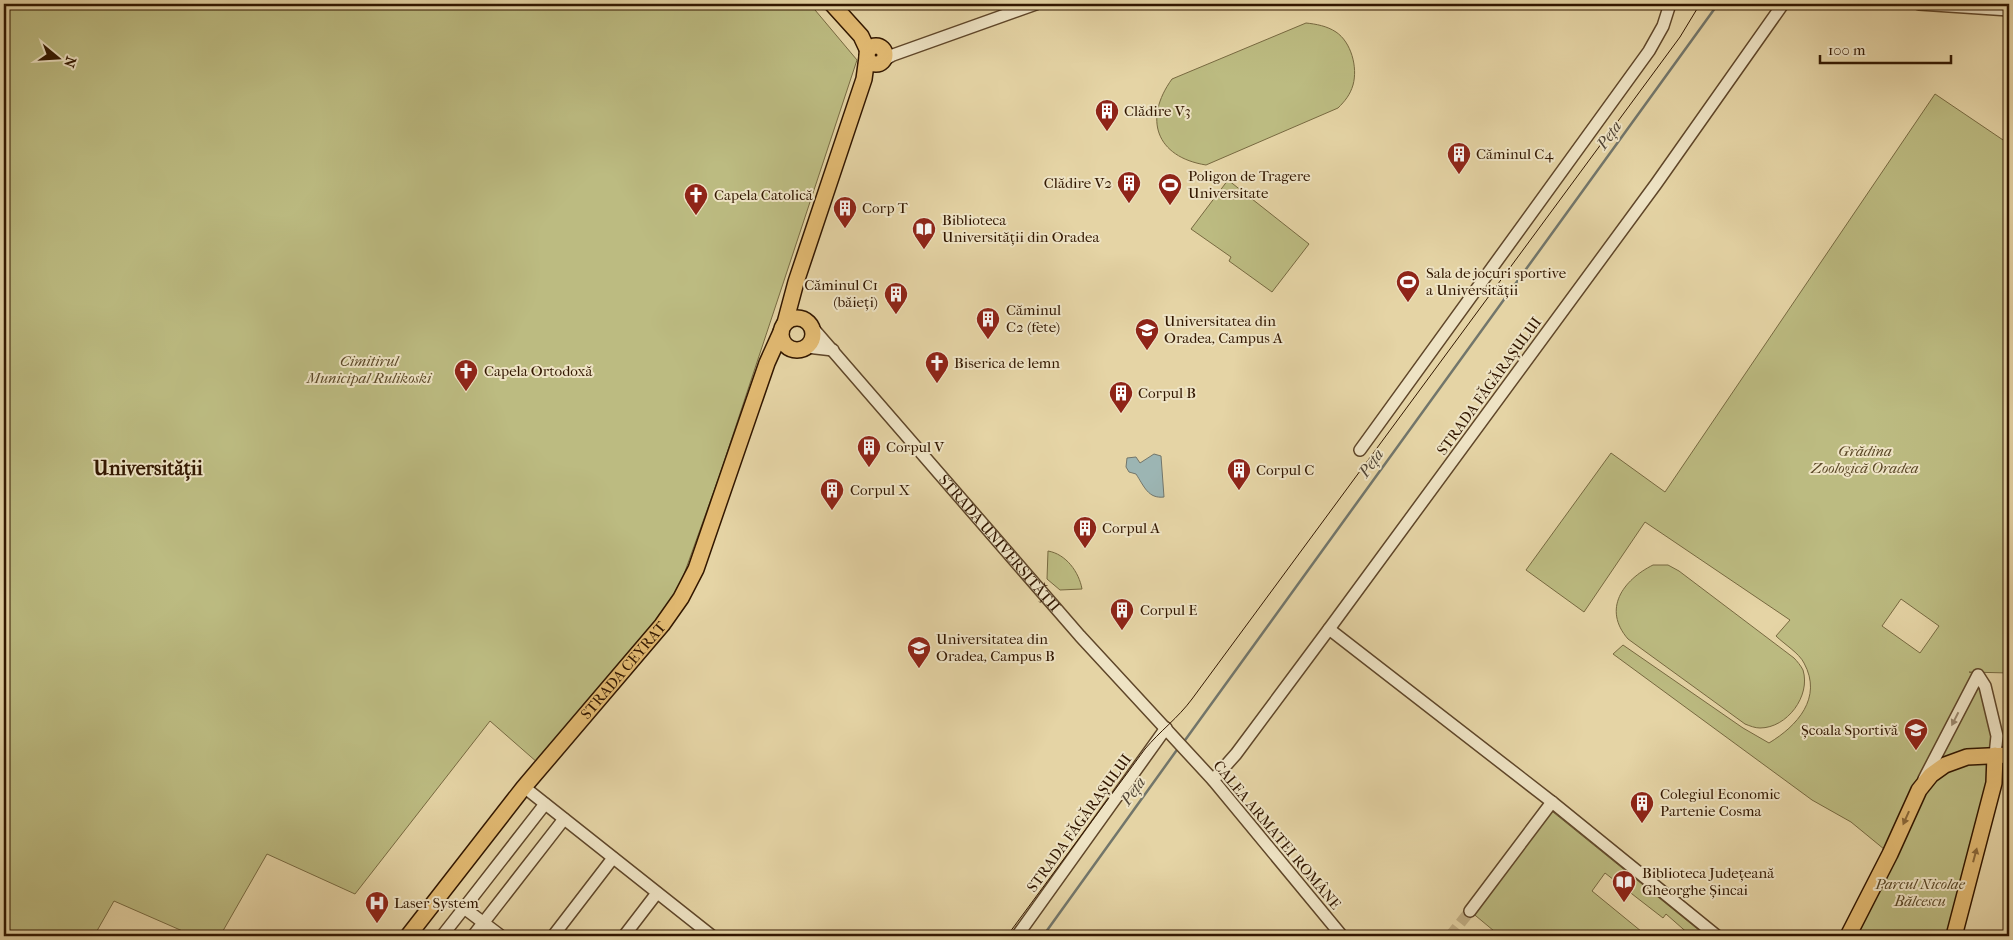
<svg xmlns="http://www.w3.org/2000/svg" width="2013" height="940" font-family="'IM FELL French Canon',serif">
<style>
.green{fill:#bcbb81;stroke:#776940;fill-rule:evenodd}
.water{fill:#9cb5b3;stroke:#72766b}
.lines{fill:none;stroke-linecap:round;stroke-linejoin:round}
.stream{stroke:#72766b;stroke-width:2.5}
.minor-tunnel{stroke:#c1ae84;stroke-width:11;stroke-dasharray:11 5.5;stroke-linecap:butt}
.minor-casing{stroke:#5f4629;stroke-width:14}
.major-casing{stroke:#321700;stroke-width:18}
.minor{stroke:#eee3c4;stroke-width:11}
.major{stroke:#e2ba72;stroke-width:15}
.tram{stroke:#321700;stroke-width:1}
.oneway{fill:#99876c}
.oneway2{fill:#8a6839}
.labels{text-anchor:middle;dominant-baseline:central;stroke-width:4;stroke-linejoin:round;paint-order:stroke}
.poi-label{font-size:15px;fill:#321700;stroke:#eee3c4;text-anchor:start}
.park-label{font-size:15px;font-style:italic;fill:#5b4827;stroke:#eee3c4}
.street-label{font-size:15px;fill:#321700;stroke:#eee3c4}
.water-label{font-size:16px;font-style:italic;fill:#524636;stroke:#eee3c4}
.district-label{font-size:20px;font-weight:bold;fill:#321700;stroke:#eee3c4}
</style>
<rect width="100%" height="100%" fill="#e5d4a5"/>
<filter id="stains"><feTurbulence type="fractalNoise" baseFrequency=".004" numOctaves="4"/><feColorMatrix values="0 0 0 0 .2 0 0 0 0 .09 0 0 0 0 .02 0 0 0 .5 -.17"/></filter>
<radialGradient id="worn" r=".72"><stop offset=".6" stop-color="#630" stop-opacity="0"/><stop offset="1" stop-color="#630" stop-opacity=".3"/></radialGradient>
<path class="green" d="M4 4H810L857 60 719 477 674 602 538 763 490 721 355 894 267 854 220 936H194L114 901 94 936H4Z
M1306 23C1316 24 1327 26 1336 32 1351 42 1358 67 1353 85 1350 95 1345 101 1338 108L1206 165C1156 157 1143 119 1172 79Z
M1935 94 2009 144V673L1969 672 1978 675 1997 736 1954 936H1848L1890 854 1851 822 1812 800 1613 654 1623 645 1743 728 1769 743C1797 726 1823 698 1804 663 1799 653 1784 644 1776 636L1790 620 1645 522 1584 612 1526 570 1611 453 1665 492ZM1901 599 1939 626 1920 653 1882 626Z
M1228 180 1309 244 1272 292 1229 261 1231 257 1191 229Z
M1048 551C1066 554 1079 572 1082 589L1060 590 1047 579Z
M1653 565H1668L1679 571 1794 658C1797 661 1801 666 1803 670 1811 696 1787 728 1760 728 1755 728 1750 726 1745 724L1628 639C1602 609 1623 580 1653 565Z
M1548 808 1706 936H1691L1666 914 1663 918 1605 873 1592 891 1647 936H1500L1470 911Z"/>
<path class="water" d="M1154 454 1161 456 1164 497C1148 499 1144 486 1136 474L1129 472 1126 467 1127 458 1136 457 1140 463Z"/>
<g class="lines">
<path class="stream" d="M1183 743 1718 4
M1043 936 1179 747"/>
<path class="minor-tunnel" d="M1450 936 1470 911"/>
<g class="minor-casing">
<g id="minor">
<path d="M1919 4 2009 10"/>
<path d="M884 60 893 55 1036 4"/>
<path id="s1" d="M812 327 1080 636 1213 780 1342 936"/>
<path d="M807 347 833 350"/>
<path d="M1360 450 1649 51 1663 26 1670 4"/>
<path d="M1329 629 1552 802 1717 936"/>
<path d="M1924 779 1978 675 1985 686 1997 736 1995 755"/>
<path d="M1213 780 1236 754 1329 629 1656 184 1783 4"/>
<path d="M524 787 712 936"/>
<path d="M1470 911 1552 802"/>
<path d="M442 936 464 908"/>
<path d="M473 936 564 819"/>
<path d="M501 936 464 908 545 804"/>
<path d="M553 936 613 858"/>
<path d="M624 936 657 893"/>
<path d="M1017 936 1166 728"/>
</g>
</g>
<g class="major-casing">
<g id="major">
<path d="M832 4 861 36 868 51"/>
<circle cx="876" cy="55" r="9"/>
<circle cx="797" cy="334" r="16"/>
<path d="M785 323 796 282 864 79 867 57"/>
<path id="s2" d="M408 936 524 787 662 625 681 598 696 569 767 363 781 332"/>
<path d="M1848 936 1890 854 1919 790 1931 775 1945 765 1967 757 2009 755"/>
<path d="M1954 936 1994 783 1995 755"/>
</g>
</g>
<use href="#minor" class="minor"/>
<use href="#major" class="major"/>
<path class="tram" d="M1007 936 1145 749C1160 731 1178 718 1192 699L1680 37 1700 4"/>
</g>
<defs><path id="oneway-solid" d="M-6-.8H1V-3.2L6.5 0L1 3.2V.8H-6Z" transform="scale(1.25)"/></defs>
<use class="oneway" href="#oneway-solid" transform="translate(1955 719) rotate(117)"/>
<g class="oneway2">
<use href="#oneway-solid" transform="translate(1906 818) rotate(114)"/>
<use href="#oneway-solid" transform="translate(1975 855) rotate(-75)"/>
</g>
<defs>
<g id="building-pin" transform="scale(1.25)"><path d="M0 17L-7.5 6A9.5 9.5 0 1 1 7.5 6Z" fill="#8f2418" stroke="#eee3c4"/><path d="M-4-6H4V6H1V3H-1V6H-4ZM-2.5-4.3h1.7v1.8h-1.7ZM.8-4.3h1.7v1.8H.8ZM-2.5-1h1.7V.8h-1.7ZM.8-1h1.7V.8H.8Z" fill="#fff"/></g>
<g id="stadium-pin" transform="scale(1.25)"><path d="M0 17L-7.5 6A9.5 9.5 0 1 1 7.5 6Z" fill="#8f2418" stroke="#eee3c4"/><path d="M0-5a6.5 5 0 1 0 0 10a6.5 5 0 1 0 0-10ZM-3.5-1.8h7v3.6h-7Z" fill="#fff"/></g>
<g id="church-pin" transform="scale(1.25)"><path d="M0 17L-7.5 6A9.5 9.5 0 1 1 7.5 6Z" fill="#8f2418" stroke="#eee3c4"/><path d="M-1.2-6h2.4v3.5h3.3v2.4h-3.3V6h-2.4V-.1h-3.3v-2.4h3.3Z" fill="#fff"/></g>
<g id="library-pin" transform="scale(1.25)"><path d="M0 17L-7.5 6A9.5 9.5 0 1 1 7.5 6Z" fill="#8f2418" stroke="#eee3c4"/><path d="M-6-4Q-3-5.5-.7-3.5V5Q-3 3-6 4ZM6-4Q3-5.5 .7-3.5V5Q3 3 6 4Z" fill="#fff"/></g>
<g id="university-pin" transform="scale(1.25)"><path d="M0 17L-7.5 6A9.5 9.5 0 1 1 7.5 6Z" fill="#8f2418" stroke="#eee3c4"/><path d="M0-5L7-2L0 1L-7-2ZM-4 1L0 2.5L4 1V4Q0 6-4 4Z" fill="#fff"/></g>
<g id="school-pin" transform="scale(1.25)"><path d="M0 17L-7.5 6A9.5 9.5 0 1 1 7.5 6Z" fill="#8f2418" stroke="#eee3c4"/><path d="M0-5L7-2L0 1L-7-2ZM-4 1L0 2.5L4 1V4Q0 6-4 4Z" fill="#fff"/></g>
<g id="hospital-pin" transform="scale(1.25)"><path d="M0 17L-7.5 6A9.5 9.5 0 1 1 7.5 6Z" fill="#8f2418" stroke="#eee3c4"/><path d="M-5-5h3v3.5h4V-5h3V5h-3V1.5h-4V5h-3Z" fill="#fff"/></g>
</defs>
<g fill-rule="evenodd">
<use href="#building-pin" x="1107" y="111"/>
<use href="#building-pin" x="1459" y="154"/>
<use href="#building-pin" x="1129" y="183"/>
<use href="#stadium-pin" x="1170" y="185"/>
<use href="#church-pin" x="696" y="195"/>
<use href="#building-pin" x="845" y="208"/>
<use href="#library-pin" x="924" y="229"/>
<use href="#stadium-pin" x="1408" y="282"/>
<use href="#building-pin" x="896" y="294"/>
<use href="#building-pin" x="988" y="319"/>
<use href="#university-pin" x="1147" y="330"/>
<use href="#church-pin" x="937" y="363"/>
<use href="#church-pin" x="466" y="371"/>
<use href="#building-pin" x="1121" y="393"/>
<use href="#building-pin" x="869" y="447"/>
<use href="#building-pin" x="1239" y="470"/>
<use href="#building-pin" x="832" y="490"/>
<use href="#building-pin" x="1085" y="528"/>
<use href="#building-pin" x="1122" y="610"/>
<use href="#university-pin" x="919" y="648"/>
<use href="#school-pin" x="1916" y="730"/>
<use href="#building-pin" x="1642" y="803"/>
<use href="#library-pin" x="1624" y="882"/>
<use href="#hospital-pin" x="377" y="903"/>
</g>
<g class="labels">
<g class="poi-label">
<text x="1124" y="111">Clădire V3</text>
<text x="1476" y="154">Căminul C4</text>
<text x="1188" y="176">Poligon de Tragere<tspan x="1188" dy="17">Universitate</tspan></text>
<text x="1112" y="183" text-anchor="end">Clădire V2</text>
<text x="714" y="195">Capela Catolică</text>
<text x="862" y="208">Corp T</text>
<text x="942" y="220">Biblioteca<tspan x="942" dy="17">Universității din Oradea</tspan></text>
<text x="1426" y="273">Sala de jocuri sportive<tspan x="1426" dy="17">a Universității</tspan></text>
<text x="878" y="285" text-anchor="end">Căminul C1<tspan x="878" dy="17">(băieți)</tspan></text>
<text x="1006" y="310">Căminul<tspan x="1006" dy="17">C2 (fete)</tspan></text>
<text x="1164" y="321">Universitatea din<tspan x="1164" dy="17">Oradea, Campus A</tspan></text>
<text x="954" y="363">Biserica de lemn</text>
<text x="484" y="371">Capela Ortodoxă</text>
<text x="1138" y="393">Corpul B</text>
<text x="886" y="447">Corpul V</text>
<text x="1256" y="470">Corpul C</text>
<text x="850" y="490">Corpul X</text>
<text x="1102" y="528">Corpul A</text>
<text x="1140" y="610">Corpul E</text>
<text x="936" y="639">Universitatea din<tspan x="936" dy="17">Oradea, Campus B</tspan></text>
<text x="1898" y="730" text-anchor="end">Școala Sportivă</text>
<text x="1660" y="794">Colegiul Economic<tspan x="1660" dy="17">Partenie Cosma</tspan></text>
<text x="1642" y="873">Biblioteca Județeană<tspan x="1642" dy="17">Gheorghe Șincai</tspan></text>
<text x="394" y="903">Laser System</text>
</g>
<g class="park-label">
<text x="369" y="361">Cimitirul<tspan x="369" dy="17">Municipal Rulikoski</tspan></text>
<text x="1865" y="451">Grădina<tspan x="1865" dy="17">Zoologică Oradea</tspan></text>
<text x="1920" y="884">Parcul Nicolae<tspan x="1920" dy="17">Bălcescu</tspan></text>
</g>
<g class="street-label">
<text transform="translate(1489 386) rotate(-54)">STRADA FĂGĂRAȘULUI</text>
<text stroke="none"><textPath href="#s1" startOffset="286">STRADA UNIVERSITĂȚII</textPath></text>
<text stroke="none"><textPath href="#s2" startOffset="342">STRADA CEYRAT</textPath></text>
<text transform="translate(1079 823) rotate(-54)">STRADA FĂGĂRAȘULUI</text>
<text transform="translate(1277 835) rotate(50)">CALEA ARMATEI ROMÂNE</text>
</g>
<g class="water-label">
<text transform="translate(1609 135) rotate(-54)">Peța</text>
<text transform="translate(1371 463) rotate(-54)">Peța</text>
<text transform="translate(1133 791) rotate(-54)">Peța</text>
</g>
<g class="district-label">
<text x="148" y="468">Universității</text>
</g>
</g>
<rect width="2013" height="940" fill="none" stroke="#e5d4a5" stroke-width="20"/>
<rect x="5" y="5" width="2003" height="930" fill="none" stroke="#321700" stroke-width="2.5"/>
<rect x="10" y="10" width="1993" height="920" fill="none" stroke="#321700"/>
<g transform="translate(58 58) rotate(108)" stroke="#eee3c4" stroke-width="4" paint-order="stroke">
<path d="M0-4L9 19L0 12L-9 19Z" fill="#321700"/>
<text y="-8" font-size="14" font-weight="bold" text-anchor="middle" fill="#321700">N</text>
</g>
<path d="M1820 55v8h131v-8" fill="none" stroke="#321700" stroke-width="2.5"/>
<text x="1828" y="55" font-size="15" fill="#321700" stroke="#eee3c4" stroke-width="4" paint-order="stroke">100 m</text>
<rect width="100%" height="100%" filter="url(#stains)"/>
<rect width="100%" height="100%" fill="url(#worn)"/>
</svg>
